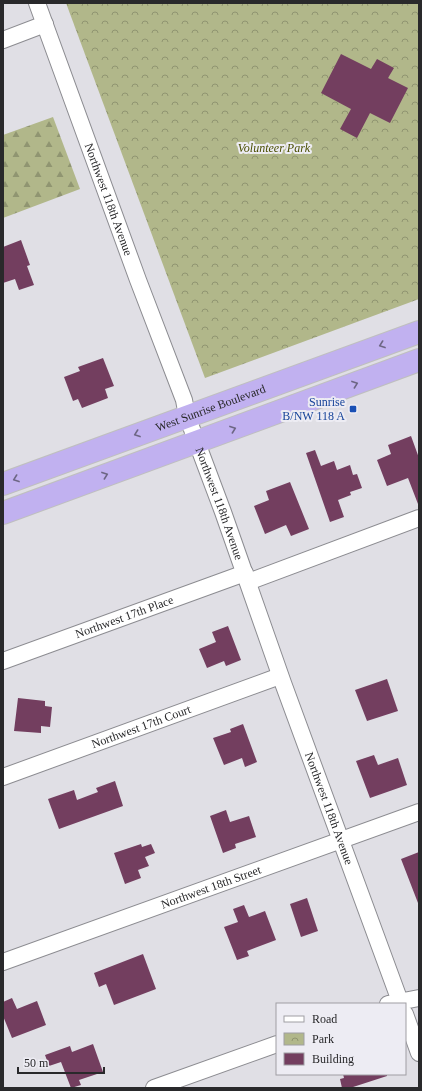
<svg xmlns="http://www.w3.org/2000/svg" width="422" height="1091" font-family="'Times New Roman',serif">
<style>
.forest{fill:url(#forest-firs)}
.park{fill:url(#park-crowns)}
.building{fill:#733e5f}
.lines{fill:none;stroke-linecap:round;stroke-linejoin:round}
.minor-casing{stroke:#8c8c91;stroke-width:18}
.highway-casing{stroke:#bfbfbf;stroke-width:24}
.minor{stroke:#fff;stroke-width:16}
.highway{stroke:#c1b1f0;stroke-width:22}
.oneway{stroke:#6d6684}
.transit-dot{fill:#1a4fb4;stroke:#edecf3;stroke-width:1.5}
.labels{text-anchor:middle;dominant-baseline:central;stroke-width:4;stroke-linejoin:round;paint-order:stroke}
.park-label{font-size:12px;font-style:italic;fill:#494e00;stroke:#edecf3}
.street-label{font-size:12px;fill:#29292b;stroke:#edecf3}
.transit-label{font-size:12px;fill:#164399;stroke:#edecf3;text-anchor:end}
</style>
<defs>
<pattern id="forest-firs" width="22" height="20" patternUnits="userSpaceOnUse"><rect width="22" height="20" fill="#b1b78a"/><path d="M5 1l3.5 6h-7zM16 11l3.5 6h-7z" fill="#909571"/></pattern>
<pattern id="park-crowns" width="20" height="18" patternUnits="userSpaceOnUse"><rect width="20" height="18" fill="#b1b78a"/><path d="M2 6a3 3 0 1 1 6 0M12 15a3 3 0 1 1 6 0" fill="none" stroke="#909571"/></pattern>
</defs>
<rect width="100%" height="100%" fill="#e0dfe5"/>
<path class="forest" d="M53 117 80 189 3 218V135Z"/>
<path class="park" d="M66 3H419V299L205 378Z"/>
<path class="building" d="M341 54 371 69 377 59 394 68 388 78 408 88 390 123 370 113 357 138 340 129 351 109 321 93Z
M21 240 30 265 27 266 34 285 19 290 15 279 3 283V247Z
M103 358 114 386 105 389 108 398 82 408 78 399 73 401 64 377 80 371 78 367Z
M411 436 419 458V504H418L408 478 387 486 377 460 391 454 388 445Z
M315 450 321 466 334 461 337 470 350 465 353 475 357 474 362 488 350 492 351 495 338 500 344 517 330 522 306 453Z
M290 482 309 529 291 536 286 525 265 534 254 506 269 500 266 491Z
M228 626 241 660 226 666 224 661 207 668 199 649 216 642 212 632Z
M387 679 398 711 367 721 355 690Z
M18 698 45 701V706L52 707 50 727 41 726V733L14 731Z
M243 724 257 762 245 767 242 758 224 765 213 738 231 732 230 729Z
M374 755 378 765 398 758 407 785 370 798 356 761Z
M115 781 123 806 59 829 48 799 74 790 77 800 98 792 96 788Z
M226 810 230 822 249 816 256 837 235 844 236 848 223 853 210 816Z
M141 844 142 847 151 844 155 853 145 857 149 866 138 870 141 878 125 884 114 853Z
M419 852V903H418L401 859Z
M307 898 318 931 301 937 290 904Z
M244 905 249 917 265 911 276 940 247 951 249 956 237 960 224 927 238 922 233 909Z
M143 954 156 989 114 1005 106 984 99 987 94 973Z
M12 998 17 1009 37 1001 46 1025 12 1038 3 1016V1002Z
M93 1044 103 1072 79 1080 81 1085 71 1088 61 1062 49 1066 45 1055 70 1046 72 1052Z
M343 1074H387V1076L350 1088H342L340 1079 344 1078Z"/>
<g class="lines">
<g class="minor-casing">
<g id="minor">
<path id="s1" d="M37 3 138 280 184 400 187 416 223 512 283 683 401 1004"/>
<path d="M3 40 45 24"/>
<path d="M248 582 419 518"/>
<path id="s2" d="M3 661 245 573"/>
<path id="s3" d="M3 777 280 676"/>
<path id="s4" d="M3 962 419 812"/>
<path d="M388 1004 419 998"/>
<path d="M405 1014 419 1053"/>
<path d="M154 1088 277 1044"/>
</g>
</g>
<g class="highway-casing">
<g id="highway">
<path id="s5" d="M3 484 419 332"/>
<path d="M3 513 419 360"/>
</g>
</g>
<use href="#minor" class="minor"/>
<use href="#highway" class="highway"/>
</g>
<defs><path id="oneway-chevron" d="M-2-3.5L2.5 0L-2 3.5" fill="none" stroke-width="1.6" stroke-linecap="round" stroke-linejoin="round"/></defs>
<g class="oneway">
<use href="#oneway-chevron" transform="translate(382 345) rotate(160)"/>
<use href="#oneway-chevron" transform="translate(355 384) rotate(-20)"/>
<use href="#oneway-chevron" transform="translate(233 429) rotate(-20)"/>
<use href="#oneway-chevron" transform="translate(137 434) rotate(160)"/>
<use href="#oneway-chevron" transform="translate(105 475) rotate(-20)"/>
<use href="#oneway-chevron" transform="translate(16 479) rotate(160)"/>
</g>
<rect class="transit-dot" x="349" y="405" width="8" height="8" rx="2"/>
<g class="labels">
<g class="park-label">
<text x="274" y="148">Volunteer Park</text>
</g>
<g class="street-label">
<text stroke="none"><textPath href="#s1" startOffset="209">Northwest 118th Avenue</textPath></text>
<text stroke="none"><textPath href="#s5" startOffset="221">West Sunrise Boulevard</textPath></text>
<text stroke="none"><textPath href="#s1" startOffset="533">Northwest 118th Avenue</textPath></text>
<text stroke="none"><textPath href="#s2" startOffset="129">Northwest 17th Place</textPath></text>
<text stroke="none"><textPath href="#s3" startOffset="147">Northwest 17th Court</textPath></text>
<text stroke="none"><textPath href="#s1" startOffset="857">Northwest 118th Avenue</textPath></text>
<text stroke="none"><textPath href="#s4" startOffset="221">Northwest 18th Street</textPath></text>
</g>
<g class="transit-label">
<text x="345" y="402">Sunrise<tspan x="345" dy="14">B/NW 118 A</tspan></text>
</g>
</g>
<rect width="422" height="1091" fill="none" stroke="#29292b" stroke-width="8"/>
<rect x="276" y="1003" width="130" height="72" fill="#edecf3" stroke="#9f9ea3"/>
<rect x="284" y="1016" width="20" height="6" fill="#ffffff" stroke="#9f9ea3"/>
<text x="312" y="1023" font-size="12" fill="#29292b">Road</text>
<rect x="284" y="1033" width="20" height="12" fill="url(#park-crowns)" stroke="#9f9ea3"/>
<text x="312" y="1043" font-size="12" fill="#29292b">Park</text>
<rect x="284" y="1053" width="20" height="12" fill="#733e5f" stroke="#9f9ea3"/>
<text x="312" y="1063" font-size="12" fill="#29292b">Building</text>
<path d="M18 1067v6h86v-6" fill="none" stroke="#29292b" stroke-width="2"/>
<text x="24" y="1067" font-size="12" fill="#29292b" stroke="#edecf3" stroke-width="3" paint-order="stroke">50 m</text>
</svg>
